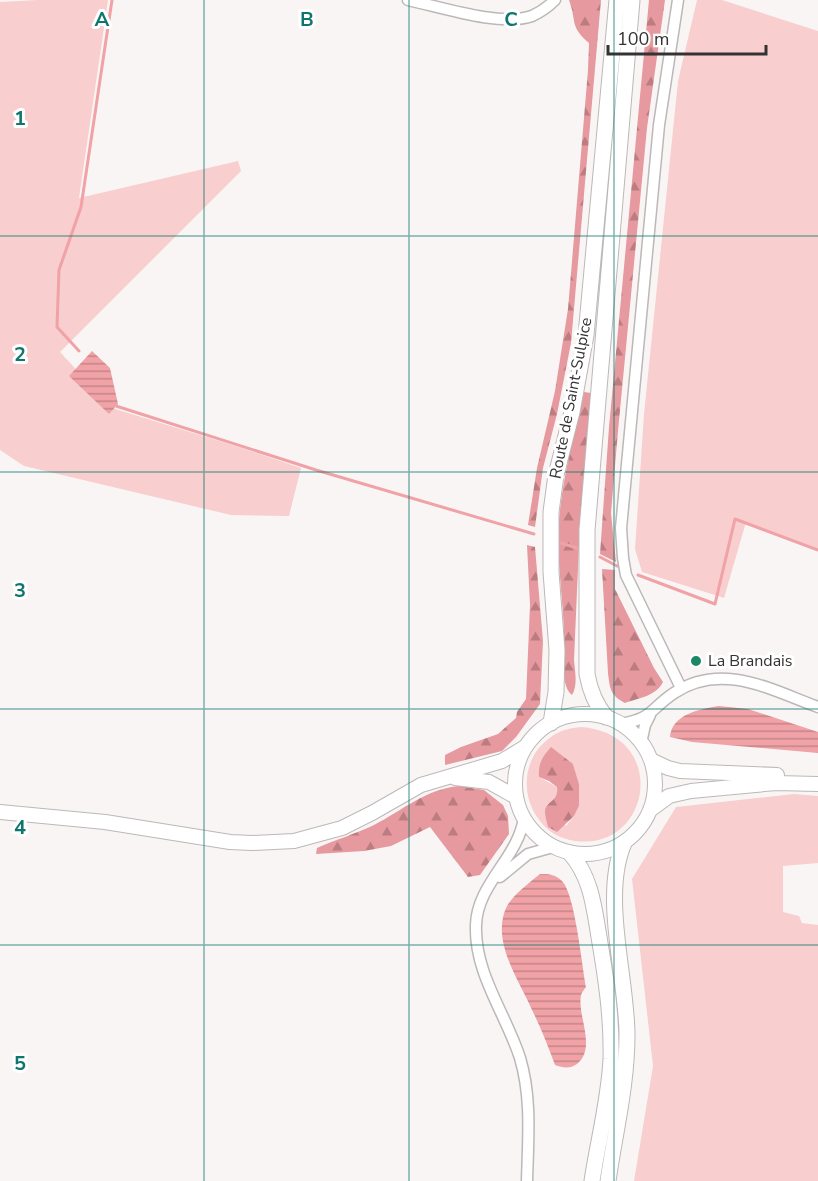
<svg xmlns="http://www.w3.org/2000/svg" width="818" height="1181" font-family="'Nunito Sans',sans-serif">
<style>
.grass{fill:#f8cecf;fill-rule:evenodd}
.forest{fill:url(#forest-firs)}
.water{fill:url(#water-rules)}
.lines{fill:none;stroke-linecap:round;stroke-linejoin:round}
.stream{stroke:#f0a2a6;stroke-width:3}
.minor-casing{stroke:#bcb8b8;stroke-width:13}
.major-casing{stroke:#bcb8b8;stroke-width:16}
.highway-casing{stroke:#bcb8b8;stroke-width:17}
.minor{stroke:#fff;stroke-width:10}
.major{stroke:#fff;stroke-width:14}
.highway{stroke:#fff;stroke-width:15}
.grid{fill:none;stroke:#0f766e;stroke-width:1.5;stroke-opacity:0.55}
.poi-dot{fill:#1b8765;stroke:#fff;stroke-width:2}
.labels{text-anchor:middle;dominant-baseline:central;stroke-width:6;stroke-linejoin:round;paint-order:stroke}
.street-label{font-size:16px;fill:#343232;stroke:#fff}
.poi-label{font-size:16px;fill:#343232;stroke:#fff;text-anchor:start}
.grid-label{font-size:20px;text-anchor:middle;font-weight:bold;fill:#0f766e;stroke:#fff;stroke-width:6;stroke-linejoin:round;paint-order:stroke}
</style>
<defs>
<pattern id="forest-firs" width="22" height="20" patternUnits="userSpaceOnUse" patternTransform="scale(1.5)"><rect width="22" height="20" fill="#e6999e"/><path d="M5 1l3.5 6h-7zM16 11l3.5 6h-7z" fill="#bb7d81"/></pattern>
<pattern id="water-rules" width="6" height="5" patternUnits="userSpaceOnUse" patternTransform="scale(1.5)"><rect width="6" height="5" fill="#f0a2a6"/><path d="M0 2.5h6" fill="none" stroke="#c38588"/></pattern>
</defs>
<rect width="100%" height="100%" fill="#faf5f5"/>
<path class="grass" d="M38 0H108L79 198 238 161 241 171 60 352 112 408 242 448 301 468 289 516 231 515 24 466 0 450V2Z
M697 0H722L818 31V549L746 522 724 598 642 572 635 549 644 414 678 81Z
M581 727C670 734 652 851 575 841 561 839 548 832 540 821 519 795 523 756 551 737 560 730 571 728 581 727ZM573 764 579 784V806L574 816 566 826 547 805C554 799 558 797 557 787L539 777Z
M794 794 818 796V863L783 866V912L799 916 802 923 818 925V1181H634L653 1066 632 879 676 807Z"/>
<path class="forest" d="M569 0H601L571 343 557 414 543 468 535 527 528 525 537 468 555 391 568 309 588 70 589 43C569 26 577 21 569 0Z
M649 0H665L647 128 618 431 611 513 616 562 600 554 609 427Z
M584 392 591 393 580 522 574 660C575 672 578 685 572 695 559 685 565 650 564 634 563 595 556 558 559 519 563 476 574 434 584 392Z
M527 545 535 547 543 641 540 704 516 737 502 751 445 765V755L461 747 498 734 516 718 517 712 526 699 530 605Z
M602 569 615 570V589L654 668 663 682C656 696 639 698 625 703 610 695 610 689 608 673Z
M551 747 573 764 579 784V806L574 816 557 832 548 827C547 822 545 817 545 812 545 801 559 802 557 787L549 781 539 777C538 764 542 757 551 747Z
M459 786 484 790 503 805 508 816 509 834 480 875 468 877 430 827 391 846 364 851 316 854 317 848C335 840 355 834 374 825 403 810 426 789 459 786Z"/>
<path class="water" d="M92 351 110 368 118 404 109 414 69 376Z
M719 706 748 709 818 732V753L692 742 670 737C672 714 700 709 719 706Z
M540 874C549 874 555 874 562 881 575 894 582 966 586 987 584 990 582 992 581 995 577 1016 597 1048 577 1064 570 1069 563 1068 555 1065 548 1046 541 1028 532 1010 519 980 490 940 507 906 514 894 529 883 540 874Z"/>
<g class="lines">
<path class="stream" d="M79 351 57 327 59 270 81 207 112 0
M114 403 116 406 316 470 534 534
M561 543 577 548
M600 557 617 566
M638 575 715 604 735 519 818 550"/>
<g class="minor-casing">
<path id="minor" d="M408 0C441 7 500 27 532 16 541 12 548 7 555 0
M678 0 659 125 621 528 623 558 626 575 681 688
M620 724C653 719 650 709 674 693 722 661 771 690 818 707
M641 743 645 725 650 715
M524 818C518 858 477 884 476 925 474 973 506 1014 520 1058 532 1098 528 1140 527 1181
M500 877 528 854 553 847"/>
</g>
<g class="major-casing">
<path id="major" d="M515 784a70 70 0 1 1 140 0a70 70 0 1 1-140 0Z
M651 760 668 768 680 771 777 775
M455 778 489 782 516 797
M650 810 669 796 691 791 776 783 818 784
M0 812 105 822 230 842 252 843 294 841 342 828 372 813 421 785 502 761 525 747"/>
</g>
<g class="highway-casing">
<path id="highway" d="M606 717C595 704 590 691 587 674V530L632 0
M551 723 556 692 557 650 551 572V512L556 475 572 412 586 335 617 0
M570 853C591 877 594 906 599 937 606 978 612 1018 611 1059 609 1100 598 1141 592 1181
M608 1181C615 1132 627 1085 627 1035 627 978 601 896 624 843"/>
</g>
<use href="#minor" class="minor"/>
<use href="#major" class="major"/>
<use href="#highway" class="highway"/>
</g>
<path class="grid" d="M204 0V1181M409 0V1181M614 0V1181M0 236H818M0 472H818M0 709H818M0 945H818"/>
<circle class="poi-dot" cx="696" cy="661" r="6"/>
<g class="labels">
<g class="street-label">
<text transform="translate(571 398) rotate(-79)">Route de Saint-Sulpice</text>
</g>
<g class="poi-label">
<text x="708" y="661">La Brandais</text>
</g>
</g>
<g class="grid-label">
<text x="102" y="26">A</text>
<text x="307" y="26">B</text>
<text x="511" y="26">C</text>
<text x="20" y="125">1</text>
<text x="20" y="361">2</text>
<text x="20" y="597">3</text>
<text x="20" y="834">4</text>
<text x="20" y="1070">5</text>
</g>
<path d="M608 45v9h158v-9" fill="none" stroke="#343232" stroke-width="3"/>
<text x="617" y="45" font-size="18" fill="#343232" stroke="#ffffff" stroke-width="4.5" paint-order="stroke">100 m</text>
</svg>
